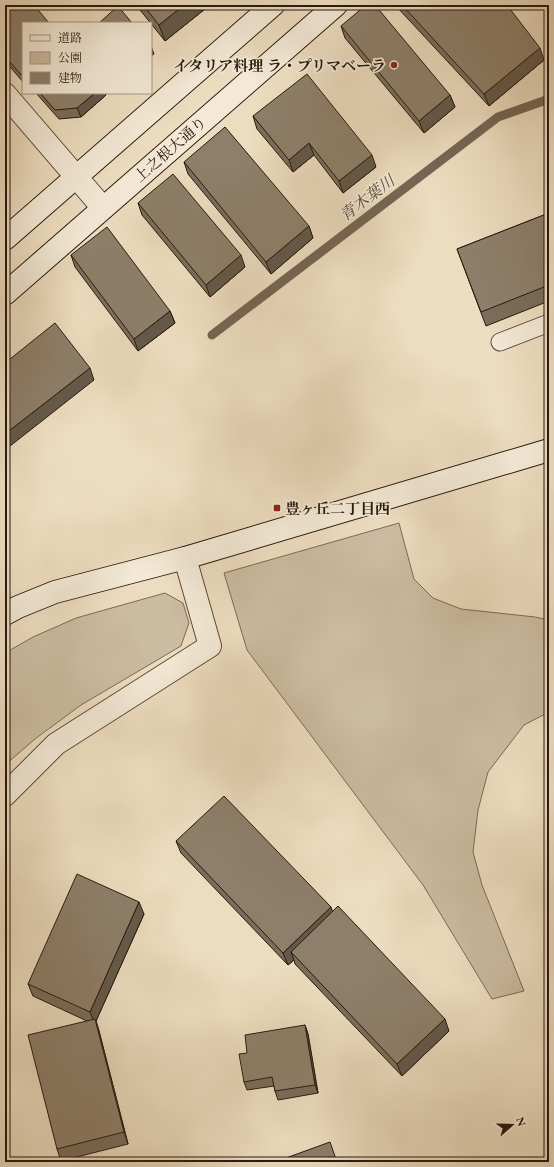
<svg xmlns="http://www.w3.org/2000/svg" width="554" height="1167" font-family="'EB Garamond','Noto Serif JP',serif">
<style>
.green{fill:#ccbca2;stroke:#7a6a58}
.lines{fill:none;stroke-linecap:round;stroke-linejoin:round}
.stream{stroke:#766654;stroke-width:9}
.lane-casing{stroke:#594a3a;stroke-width:19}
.street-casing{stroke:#594a3a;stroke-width:24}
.secondary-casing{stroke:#28190d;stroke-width:24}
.lane{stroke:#f3e9d6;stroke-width:17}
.street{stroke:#f3e9d6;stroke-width:22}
.secondary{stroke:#f3e9d6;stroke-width:22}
.wall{fill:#7a6d5b;stroke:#28190d}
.shaded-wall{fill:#63594a;stroke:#28190d}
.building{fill:#8e7f6a;stroke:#28190d}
.poi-dot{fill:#8f2418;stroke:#f3e9d6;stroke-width:1.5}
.labels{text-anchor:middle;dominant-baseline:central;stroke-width:3.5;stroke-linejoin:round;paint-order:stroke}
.poi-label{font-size:15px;font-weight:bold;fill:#28190d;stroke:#f3e9d6;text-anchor:end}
.street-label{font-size:15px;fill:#28190d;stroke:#f3e9d6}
.water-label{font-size:16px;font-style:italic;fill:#5c4d3c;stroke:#f3e9d6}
</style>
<rect width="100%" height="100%" fill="#edddc0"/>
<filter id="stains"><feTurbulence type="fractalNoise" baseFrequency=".005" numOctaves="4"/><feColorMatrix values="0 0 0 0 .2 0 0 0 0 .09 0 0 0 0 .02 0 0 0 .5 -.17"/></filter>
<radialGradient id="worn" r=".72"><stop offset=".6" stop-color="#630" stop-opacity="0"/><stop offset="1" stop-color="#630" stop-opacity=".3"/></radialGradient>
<path class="green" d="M399 523 414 579 433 598 461 609 535 617 549 620V712L524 725 488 772 478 810 473 852 482 885 524 991 492 999 423 885 247 650 224 573Z
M165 593 183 603 189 623 181 646 81 705 35 739 5 765V653L33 637 76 618Z"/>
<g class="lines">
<path class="stream" d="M212 335 498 117 549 99"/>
<g class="lane-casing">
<path id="lane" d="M500 342 549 323"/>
</g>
<g class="street-casing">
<path id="street" d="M5 94 103 208
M5 795 56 744 210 646 185 558"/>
</g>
<g class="secondary-casing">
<path id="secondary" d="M5 239 273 5
M5 294 336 5
M5 614 18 607 55 592 185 558 549 450"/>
</g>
<use href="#lane" class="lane"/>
<use href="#street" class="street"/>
<use href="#secondary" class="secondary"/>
</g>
<path class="wall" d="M136 5H210L165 41Z
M395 5H507L544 60 489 106Z
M5 14 23 23V82L5 61Z
M341 26 450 95 455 107 424 133 345 38Z
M36 93H105L106 95 81 117 59 119Z
M253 116 376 167 343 193 314 155 293 172 257 129Z
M184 162 309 226 313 238 271 274 188 174Z
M138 203 245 267 210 297 142 215Z
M549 213V301L486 326 457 249Z
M71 255 170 311 175 323 138 351 75 267Z
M176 841 333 912 449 1031 402 1076 295 964 294 960 288 965 181 853Z
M144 914 96 1021 99 1031 128 1144 61 1161 57 1149 87 1021 33 996 28 984Z
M305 1025 308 1034 318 1093 278 1100 275 1091 274 1086 247 1090 244 1082 247 1053Z"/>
<path class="shaded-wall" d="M106 5H113L108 9Z
M184 5H210L165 41 159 25Z
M151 46 154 54 151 56Z
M540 48 544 60 489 106 484 94Z
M95 93H105L106 95 81 117 77 108Z
M450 95 455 107 424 133 419 121Z
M309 143 314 155 293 172 289 160Z
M372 155 376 167 343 193 339 181Z
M309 226 313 238 271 274 266 262Z
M241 255 245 267 210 297 206 285Z
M170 311 175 323 138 351 134 339Z
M90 368 94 380 5 450V434Z
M139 902 144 914 96 1021 99 1031 128 1144 124 1132 95 1024 90 1012Z
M331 907 335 919 291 952 294 960 288 965 283 953Z
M445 1019 449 1031 402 1076 397 1064Z
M305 1025 308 1034 318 1093 315 1085Z"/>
<path class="building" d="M15 5H34L49 23H23V73L21 75 5 56V14Z
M143 5H184L159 25Z
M366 5H375L450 95 419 121 341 26Z
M402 5H507L540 48 484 94Z
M118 6 132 23H99Z
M307 74 372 155 339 181 309 143 289 160 253 116Z
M40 93H95L77 108 55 110Z
M225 127 309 226 266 262 184 162Z
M173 174 241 255 206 285 138 203Z
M549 213V285L481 312 457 249Z
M107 227 170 311 134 339 71 255Z
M55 323 90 368 5 434V363Z
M224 796 331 907 283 953 176 841Z
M77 874 139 902 90 1012 28 984Z
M338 906 445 1019 397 1064 291 952Z
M95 1019 124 1132 57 1149 28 1035Z
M305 1025 315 1085 275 1091 272 1077 244 1082 239 1054 247 1053 245 1035Z
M330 1142 337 1162H275Z"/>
<g class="poi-dot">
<circle cx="394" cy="65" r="4"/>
<rect x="273" y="504" width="8" height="8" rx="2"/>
</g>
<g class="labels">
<g class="poi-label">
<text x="386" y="65">イタリア料理 ラ・プリマベーラ</text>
<text x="285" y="508" text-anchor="start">豊ヶ丘二丁目西</text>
</g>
<g class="street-label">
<text transform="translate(170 149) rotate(-41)">上之根大通り</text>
</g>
<g class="water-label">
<text transform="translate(367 198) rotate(-37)">青木葉川</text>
</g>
</g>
<rect width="554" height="1167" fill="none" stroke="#edddc0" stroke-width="20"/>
<rect x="6" y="6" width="542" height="1155" fill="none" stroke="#28190d" stroke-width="2"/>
<rect x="10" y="10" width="534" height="1147" fill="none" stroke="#28190d"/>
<rect x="22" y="22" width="130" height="72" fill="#f3e9d6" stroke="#a29686"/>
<rect x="30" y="35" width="20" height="6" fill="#f3e9d6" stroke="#a29686"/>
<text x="58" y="42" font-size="12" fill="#28190d">道路</text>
<rect x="30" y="52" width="20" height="12" fill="#ccbca2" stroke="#a29686"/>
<text x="58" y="62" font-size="12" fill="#28190d">公園</text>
<rect x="30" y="72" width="20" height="12" fill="#8e7f6a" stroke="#a29686"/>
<text x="58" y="82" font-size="12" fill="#28190d">建物</text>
<g transform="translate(512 1125) rotate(70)" stroke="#f3e9d6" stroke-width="3" paint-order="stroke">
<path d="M0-3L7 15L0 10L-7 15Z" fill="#28190d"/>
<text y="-6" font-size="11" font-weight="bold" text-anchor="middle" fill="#28190d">N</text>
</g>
<rect width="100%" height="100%" filter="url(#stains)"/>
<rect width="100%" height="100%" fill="url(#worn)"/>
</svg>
